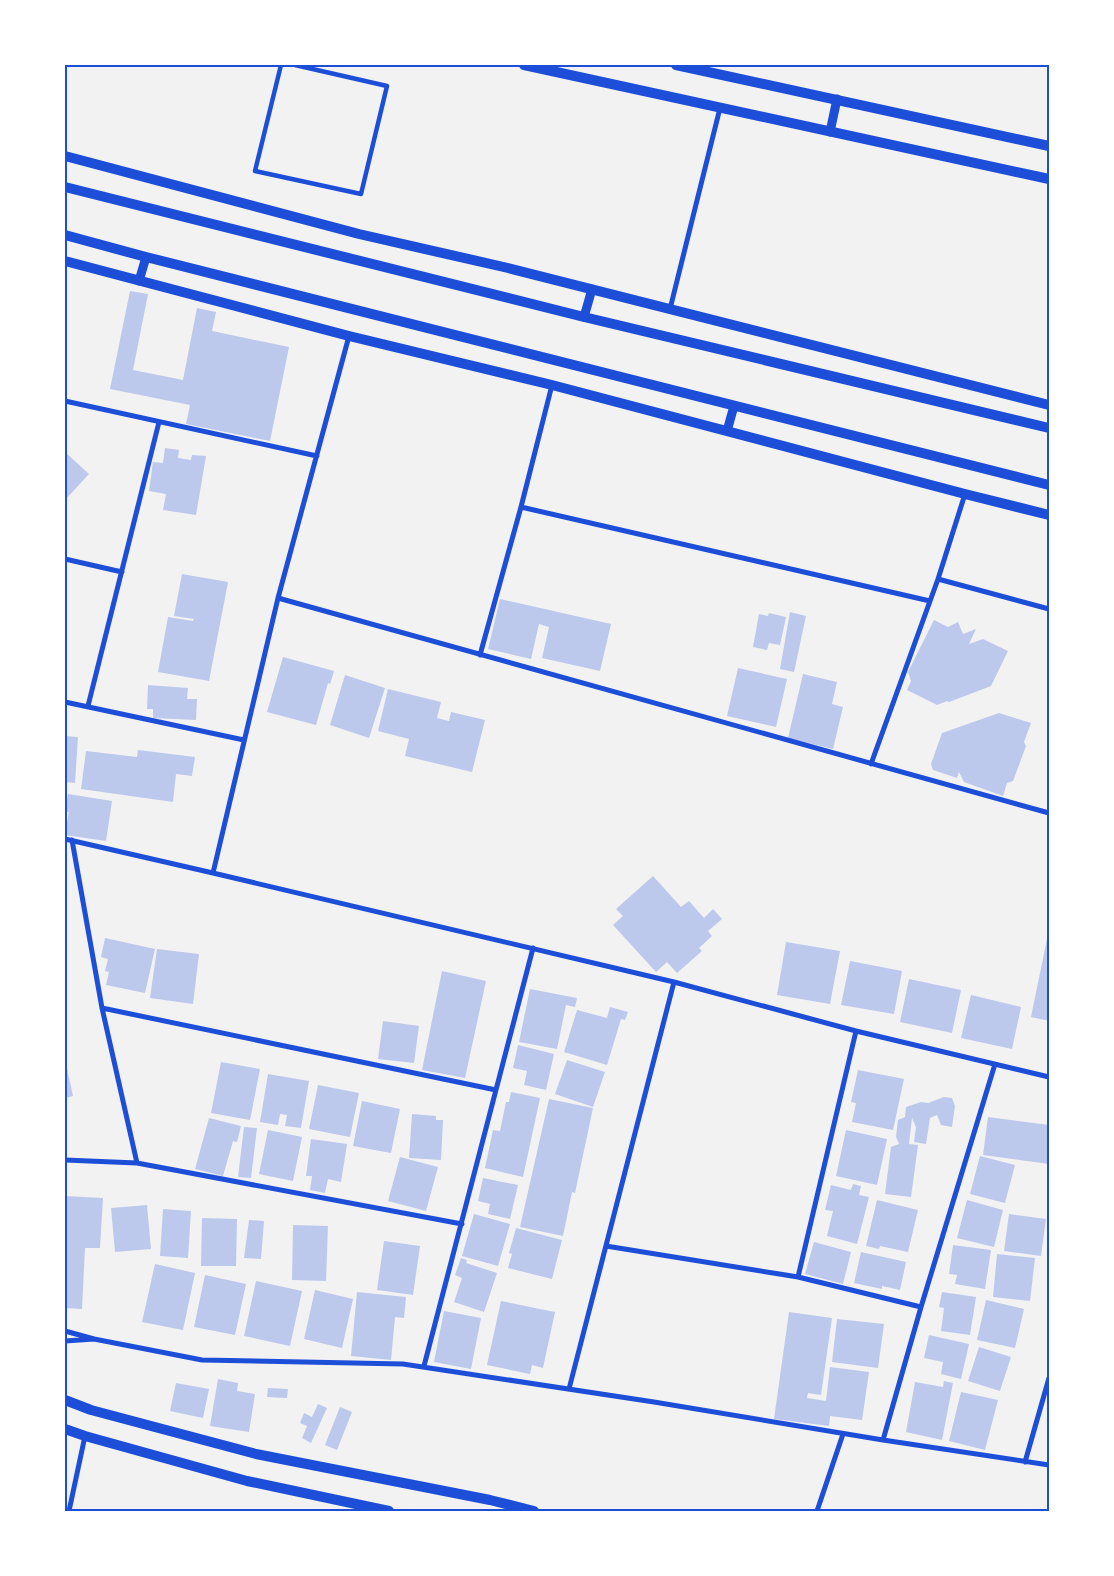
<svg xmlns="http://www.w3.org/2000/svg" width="1114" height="1576" font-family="'Noto Sans',sans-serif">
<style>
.building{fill:#bdc9ec}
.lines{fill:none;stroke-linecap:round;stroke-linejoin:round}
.pedestrian{stroke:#1d4ed8;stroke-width:4.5}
.minor{stroke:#1d4ed8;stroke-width:5}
.tertiary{stroke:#1d4ed8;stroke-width:9}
.secondary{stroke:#1d4ed8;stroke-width:10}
.neatline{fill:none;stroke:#1d4ed8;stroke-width:2}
</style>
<rect width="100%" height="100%" fill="#f2f2f2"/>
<path class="building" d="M130 291 148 294 133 370 183 380 197 308 216 312 212 331 289 347 270 441 186 424 190 405 110 389Z
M165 448 179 450 178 458 191 460 192 455 206 456 196 515 163 510 166 494 149 491 153 462 163 463Z
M65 452 89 474 65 500Z
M182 574 228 582 209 681 158 672 168 617 193 621 194 619 174 616Z
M500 599 611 624 600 671 542 658 549 627 539 624 531 659 488 649Z
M790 612 806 616 794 672 780 669Z
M769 613 786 617 780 645 769 643 767 650 753 647 759 614 768 616Z
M934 620 948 627 958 622 963 634 976 629 969 644 983 639 1008 651 991 686 949 702 947 701 937 705 907 690 911 681 908 672Z
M283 657 334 671 330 684 328 683 316 725 267 712Z
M738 668 787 679 776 727 727 716Z
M803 674 837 682 832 704 843 707 833 749 788 738Z
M345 675 385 688 369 738 330 725Z
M148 685 188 688 187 699H197L196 720 153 718V709H147Z
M388 689 441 702 437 718 449 721 451 712 485 720 472 772 405 756 409 739 378 731Z
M999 713 1031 723 1024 742 1026 746 1013 781 1007 783 1003 796 964 782 959 772 957 778 933 770 931 764 942 733Z
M65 736 78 737 75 783 65 782Z
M138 750 195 757 192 776 176 774 173 802 81 789 86 751 137 757Z
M68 794 112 801 106 841 65 835 69 812H65Z
M653 876 681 907 689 901 704 918 713 909 722 919 708 931 712 936 699 948 702 951 677 973 667 962 656 972 613 925 623 916 616 909Z
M1048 934H1049V1021L1031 1017Z
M105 938 155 949 145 993 106 985 109 972 105 971 108 959 101 957Z
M786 942 840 951 830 1004 777 995Z
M157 949 199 954 193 1004 150 998Z
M850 961 902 971 894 1014 841 1005Z
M442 971 486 981 465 1078 422 1070Z
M909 979 961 990 952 1033 900 1022Z
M530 989 577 998 575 1007 566 1005 557 1049 519 1042Z
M971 995 1021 1007 1012 1049 961 1038Z
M610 1007 628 1012 625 1020 621 1019 607 1065 564 1052 577 1010 607 1018Z
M383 1021 419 1026 414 1063 378 1059Z
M518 1045 554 1054 546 1090 524 1085 527 1071 513 1068Z
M567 1060 605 1072 593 1107 555 1094Z
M221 1062 260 1069 250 1120 211 1113Z
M66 1064 73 1096 65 1098V1065Z
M858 1070 904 1079 893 1130 852 1122 856 1103 851 1102Z
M268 1074 309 1081 301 1128 285 1126 287 1115 280 1114 278 1125 260 1122Z
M318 1085 359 1093 350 1137 309 1129Z
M511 1092 540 1098 523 1177 485 1168 493 1130 500 1131 506 1102H509Z
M944 1097 952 1098 955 1106 952 1127 941 1125 937 1115 930 1118 926 1144 914 1142 916 1127 912 1118 909 1144 918 1145 911 1197 885 1194 891 1147 899 1144 896 1137 898 1120 905 1117 906 1107 921 1102 928 1103Z
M549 1099 593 1108 575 1193 572 1192 563 1236 520 1227Z
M362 1101 400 1109 391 1153 353 1146Z
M412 1114 436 1116V1120H443L441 1160 409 1158Z
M988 1117 1049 1125V1164L983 1155Z
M209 1118 241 1126 237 1142 233 1141 223 1176 195 1169Z
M244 1127 257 1128 251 1178 238 1177Z
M268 1130 302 1137 293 1181 259 1174Z
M846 1130 887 1139 877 1185 836 1176Z
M311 1139 347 1144 341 1182 328 1179 325 1193 310 1190 312 1176H306Z
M980 1156 1015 1165 1005 1203 970 1194Z
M400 1157 438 1167 426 1211 388 1201Z
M483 1178 518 1185 510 1219 488 1214 490 1204 478 1201Z
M853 1184 861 1186 859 1195 869 1197 857 1244 827 1236 833 1211 825 1210 831 1185 851 1190Z
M65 1196 103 1198 100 1248H85L82 1309 65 1308Z
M877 1200 918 1210 908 1252 880 1246 879 1249 866 1246Z
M967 1200 1003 1210 994 1247 957 1238Z
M147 1205 151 1249 115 1252 111 1208Z
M163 1209 191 1211 188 1258 160 1256Z
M474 1214 510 1224 498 1266 462 1256Z
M1009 1214 1046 1219 1041 1256 1004 1251Z
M202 1218 237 1219 236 1266H201Z
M249 1220 264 1221 261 1259 244 1258Z
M293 1225 328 1226 326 1281 292 1280Z
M516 1228 562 1240 552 1279 508 1268 512 1254 509 1253Z
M384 1241 420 1246 413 1295 377 1290Z
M814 1242 851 1252 843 1284 805 1274Z
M953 1245 991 1250 985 1289 955 1284 957 1275 949 1274Z
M861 1252 906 1262 900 1290 882 1286V1289L854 1283Z
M997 1254 1035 1258 1030 1301 993 1297Z
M461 1258 467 1260 466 1263 497 1273 484 1312 454 1302 462 1278 455 1275Z
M155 1264 195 1273 183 1330 142 1322Z
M205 1275 246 1284 235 1335 194 1327Z
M256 1281 302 1291 290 1346 244 1336Z
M315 1290 353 1299 342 1348 304 1339Z
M357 1292 406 1297 404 1318 395 1317 391 1360 351 1356Z
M942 1292 976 1297 970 1335 941 1331 944 1308 939 1307Z
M986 1300 1024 1309 1015 1348 977 1340Z
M501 1301 555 1312 543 1368 532 1365 530 1374 487 1365Z
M444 1311 481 1318 471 1369 434 1362Z
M789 1312 832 1318 821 1395 808 1393 807 1398 826 1401 830 1367 869 1372 862 1420 830 1416 829 1426 774 1419Z
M837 1319 884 1324 878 1368 832 1362Z
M929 1335 969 1344 961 1379 941 1374 943 1362 924 1358Z
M979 1347 1011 1357 1000 1391 968 1381Z
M218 1379 238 1383 237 1391 255 1394 249 1432 210 1426Z
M944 1381 953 1383 942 1440 906 1432 915 1382 943 1387Z
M176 1383 209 1389 203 1418 170 1411Z
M268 1388 288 1389 287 1398 267 1397Z
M961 1392 998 1400 985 1450 949 1441Z
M318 1404 327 1408 311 1443 302 1438 307 1426 300 1423 304 1413 312 1417Z
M340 1407 352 1412 337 1450 325 1445Z"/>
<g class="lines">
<path class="pedestrian" d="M281 65 255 171 361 194 387 86 295 65"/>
<path class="minor" d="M670 309 720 108
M65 401 317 456
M521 507 930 601
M65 559 122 572
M938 579 1049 609
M278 598 1049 813
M480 655 521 507 552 385
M65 702 244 740
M88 706 159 422
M871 764 938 579 965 494
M65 839 213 873 674 982 856 1031 1049 1077
M72 840 102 1008 137 1163
M213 873 278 598 349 336
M102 1008 496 1090
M65 1160 137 1163 462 1224
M606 1246 798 1277 921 1307
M798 1277 856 1031
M65 1331 94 1339 65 1341
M94 1339 202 1360 403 1364 654 1402 883 1440 1049 1465
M424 1366 533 948
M569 1389 674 982
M883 1440 921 1307 995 1064
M1025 1462 1049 1378
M69 1511 85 1436
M817 1511 843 1434"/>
<path class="tertiary" d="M830 132 837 99
M139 281 146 257
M584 317 592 289
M727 431 734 406"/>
<path class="secondary" d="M524 65 1049 179
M676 65 1049 146
M65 156 359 234 508 268 1049 405
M65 187 584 317 1049 428
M65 235 146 257 1049 485
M65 261 349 336 552 385 965 494 1049 515
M65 1400 91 1410 256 1454 490 1500 534 1511
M65 1429 85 1436 247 1481 389 1511"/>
</g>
<rect width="1114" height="1576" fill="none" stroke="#ffffff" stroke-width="132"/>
<rect x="66" y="66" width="982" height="1444" class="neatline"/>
</svg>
